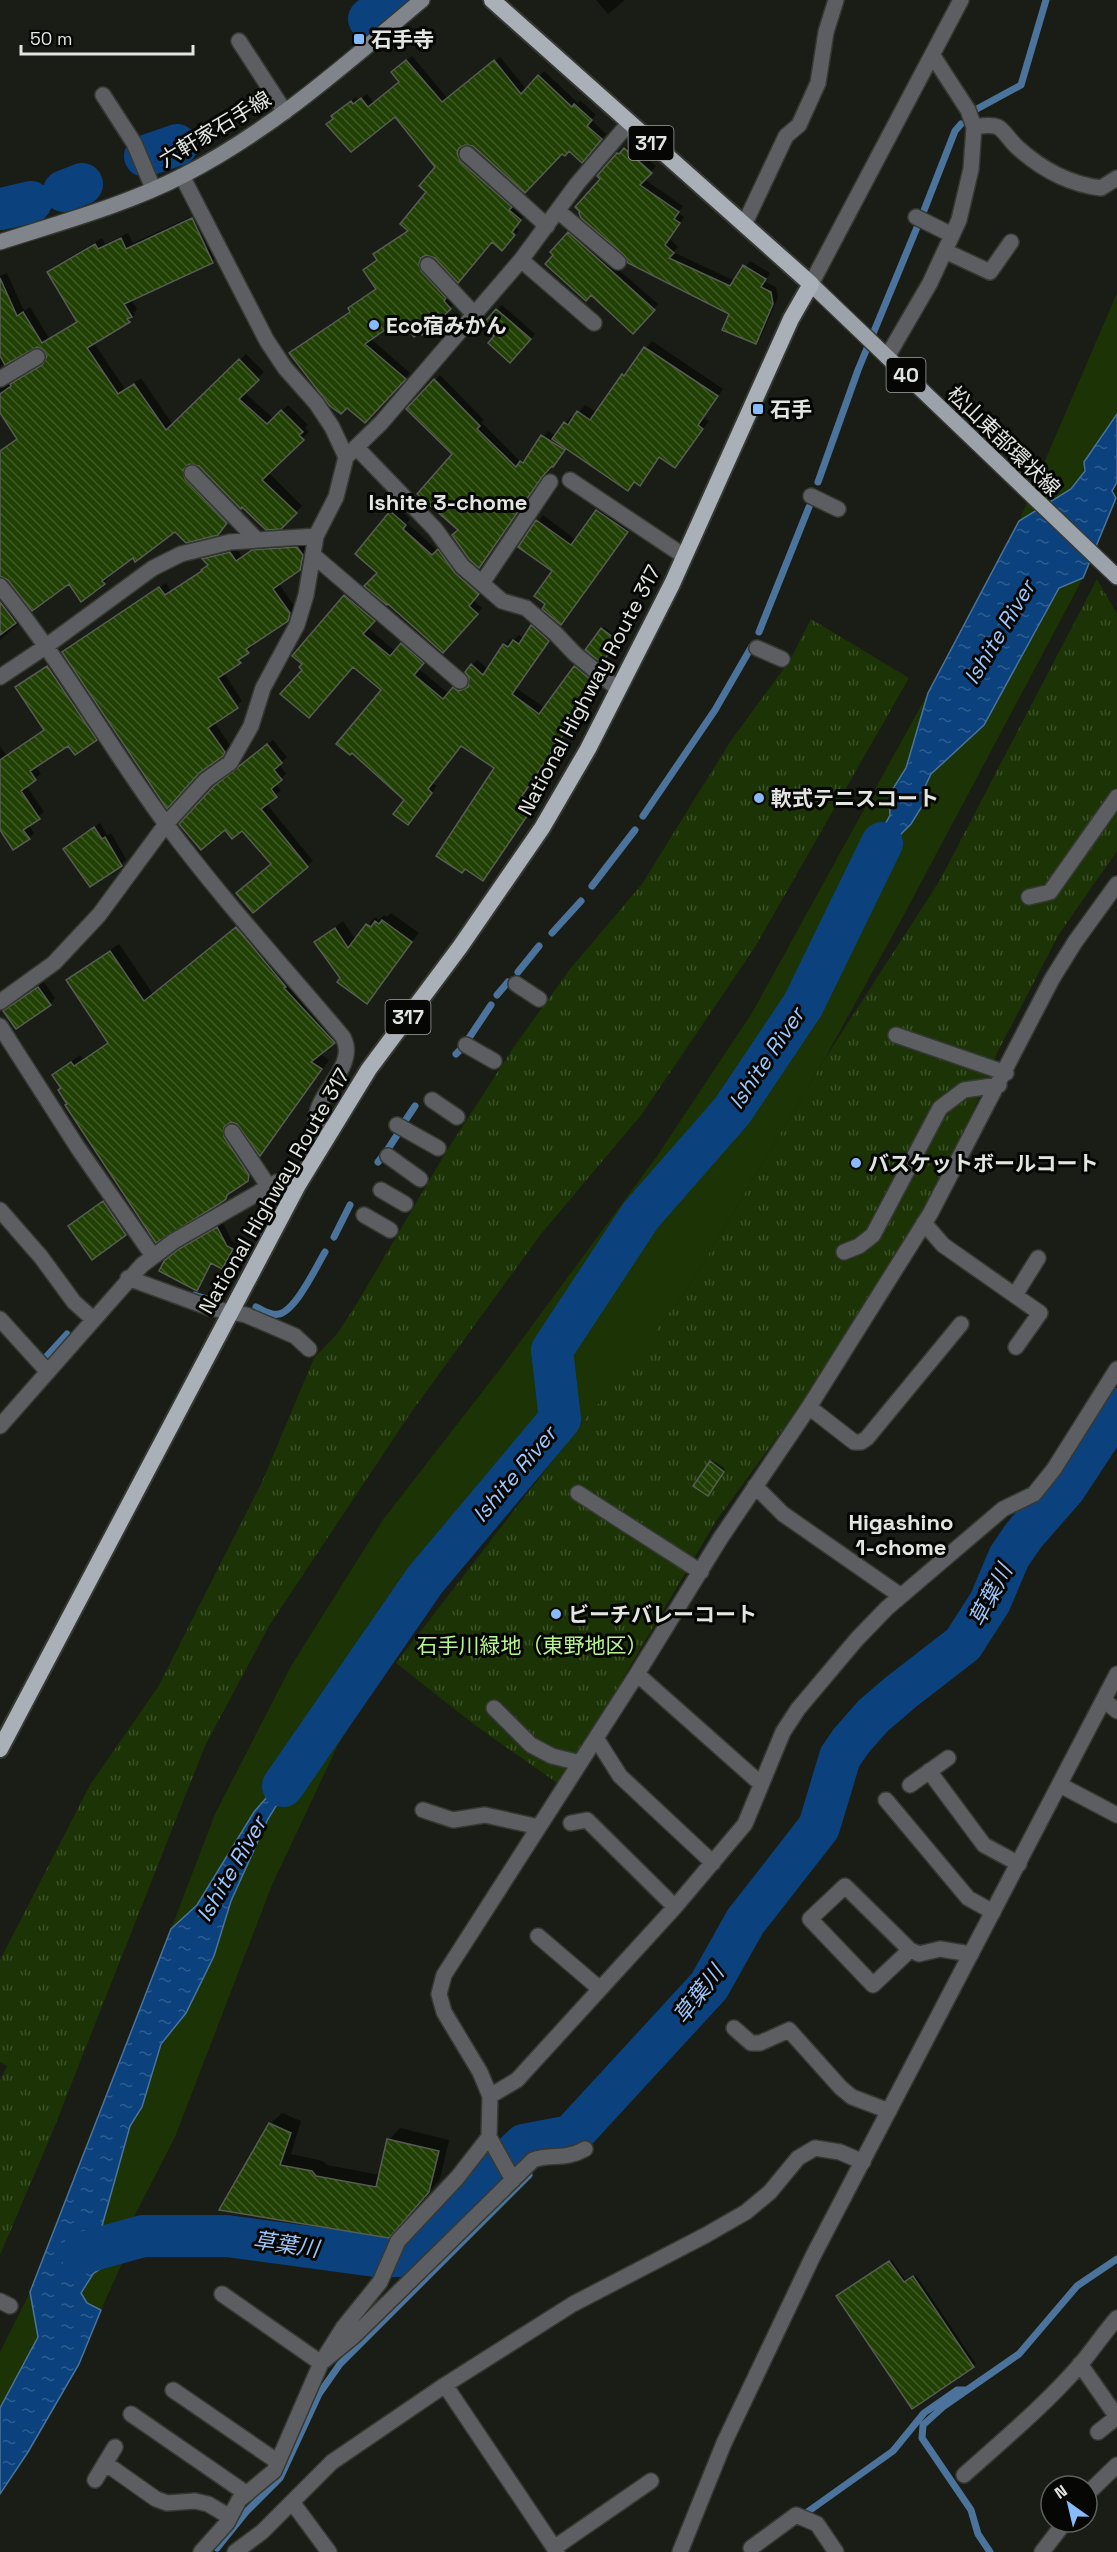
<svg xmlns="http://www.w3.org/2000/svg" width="1117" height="2552" font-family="'Space Grotesk','Noto Sans JP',sans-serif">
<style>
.grass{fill:#1b3305}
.park{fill:url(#park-tufts)}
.water{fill:url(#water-ripples);stroke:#4c739b;stroke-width:1.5}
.shadow{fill:#0007}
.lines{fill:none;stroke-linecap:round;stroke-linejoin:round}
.stream{stroke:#4c739b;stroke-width:7}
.river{stroke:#0b427e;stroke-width:42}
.building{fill:url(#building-back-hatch);stroke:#575d54;stroke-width:1.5}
.minor-casing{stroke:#353932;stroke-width:18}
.tertiary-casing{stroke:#353932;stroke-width:18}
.secondary-casing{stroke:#353932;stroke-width:18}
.primary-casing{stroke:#353932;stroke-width:18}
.trunk-casing{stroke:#353932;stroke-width:20}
.minor{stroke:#5c5e62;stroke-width:15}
.tertiary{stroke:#5c5e62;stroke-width:15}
.secondary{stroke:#80858b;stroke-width:15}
.primary{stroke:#9ca2aa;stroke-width:15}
.trunk{stroke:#a9b0b8;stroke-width:16}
.poi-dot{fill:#88bbfc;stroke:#060705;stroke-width:2}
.labels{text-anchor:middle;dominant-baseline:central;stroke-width:6;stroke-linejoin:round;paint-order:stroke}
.shield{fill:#060705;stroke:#a0a29e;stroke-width:1.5}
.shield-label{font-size:20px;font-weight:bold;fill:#e2e5e0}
.poi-label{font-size:21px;font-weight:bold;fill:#e2e5e0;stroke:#060705;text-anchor:start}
.street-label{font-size:21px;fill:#e2e5e0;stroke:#060705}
.park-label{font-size:21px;fill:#b9f58f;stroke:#060705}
.neighbourhood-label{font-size:22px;font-weight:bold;fill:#e2e5e0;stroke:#060705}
.water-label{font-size:22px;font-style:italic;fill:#9dc7fc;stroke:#060705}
</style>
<defs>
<pattern id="park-tufts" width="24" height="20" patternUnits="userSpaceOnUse" patternTransform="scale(1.5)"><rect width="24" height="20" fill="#1b3305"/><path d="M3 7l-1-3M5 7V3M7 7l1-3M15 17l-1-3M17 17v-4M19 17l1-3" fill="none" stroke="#3c5029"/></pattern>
<pattern id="water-ripples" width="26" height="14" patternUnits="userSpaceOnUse" patternTransform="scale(1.5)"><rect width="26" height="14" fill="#0b427e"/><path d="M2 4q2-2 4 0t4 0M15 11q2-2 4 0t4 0" fill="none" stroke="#2e5d90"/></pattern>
<pattern id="building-back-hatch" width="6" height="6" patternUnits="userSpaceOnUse" patternTransform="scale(1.5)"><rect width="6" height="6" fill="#214003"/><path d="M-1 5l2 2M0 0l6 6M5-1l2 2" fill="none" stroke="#415b27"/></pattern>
</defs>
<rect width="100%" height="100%" fill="#191d16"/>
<path class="grass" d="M1117 293V414L1084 462C1086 491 1040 508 1019 521Z
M1083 578 906 911 824 1060 692 1282 619 1381 502 1511 434 1593 338 1745 272 1885 175 2137 131 2223 102 2226 130 2126 142 2107 161 2044 186 2013 214 1956 231 1901 268 1819 313 1745 254 1812 197 1905 171 1929 215 1814 291 1666 382 1521 500 1369 657 1156 752 1013 928 693 906 768 889 795 890 815 857 877V894L892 842 911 824 924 803 923 791 931 774 984 725 1059 588Z
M129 2248 101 2310 87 2303 81 2293 93 2274Z
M30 2292 38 2337 0 2408V2352Z"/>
<path class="park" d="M1097 579 1117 614V851L1059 934 997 1053 965 1131 925 1209 807 1396 716 1521 560 1785 476 1726 396 1663 584 1420 619 1380 692 1282 824 1060 940 880Z
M811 619 909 678 755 947 642 1114 541 1234 410 1414 269 1626 205 1746 52 2133 0 2255V2080L7 2066 0 2062V1960L90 1785 158 1687 262 1482 314 1358 337 1334 359 1300 446 1152 513 1048 570 969 642 884 730 742 790 660Z"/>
<path class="water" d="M1117 414V482L1112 491 1116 498 1083 578 1059 588 984 725 931 774 923 791 924 803 911 824 892 843 857 896V877L890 815 889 795 906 768 928 693 1019 521 1071 489 1085 471 1084 462Z
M316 1741 268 1819 231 1901 214 1956 186 2013 161 2044 142 2107 130 2126 102 2226 131 2223 129 2248 93 2274 81 2293 87 2303 101 2310 79 2364 28 2452 0 2494V2408L38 2337 30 2292 171 1929 197 1905 254 1812Z"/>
<path class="shadow" d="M596 0H625L608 14Z
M412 56 448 99 500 57 527 90 544 71 578 103 580 100 596 115 591 120 606 134 587 156 569 149 464 143 462 146 465 156 525 215 515 226 519 230 507 244 493 241 436 257 430 254 423 256 425 266 455 303 422 333 399 318 370 338 410 373 365 421 291 353 351 311 350 308 355 303 377 288 380 250 410 230 428 192 437 167 396 115 334 118 338 111 356 97 359 100 367 94 374 103 401 81 398 67Z
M631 144 656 166 644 179 683 206 678 213 684 217 670 239 678 247 673 252 735 281 750 261 770 273 765 282 776 287 778 297 761 337 756 342 731 314 629 262 602 179 618 154Z
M199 213 218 255 213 260 193 216Z
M190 217 210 261H212L131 299 137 309 134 313 135 315 94 343 125 389 141 378 173 425 246 354 264 372 244 392 274 419 288 405 308 425 305 428 309 432 268 472 302 506 281 527 200 465 189 462 191 473 233 516 218 533 175 530 133 556 108 575 110 577 104 583 8 578 0 576V451L18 438 0 410V379L3 382 13 381 46 362 48 358 42 347H32L0 366V276L7 273 24 311 30 307 49 338 78 320 49 272 55 266 102 238 105 244 128 233 133 243Z
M573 230 658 304 638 326 552 252Z
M502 305 535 334 515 357 484 324Z
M652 341 723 389 704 418 709 421 681 459 660 456 646 477 640 484 634 482 628 489 567 447 484 560 460 530 454 453 408 409 440 375 484 420 481 422 521 462 528 457 548 431 556 436 565 423 572 416 575 418 585 405 597 413 623 375Z
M602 505 632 526 566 618 547 603 554 570 520 546 543 515 576 540Z
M397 507 410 519 407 523 438 551 444 545 483 588 473 600 482 608 448 646 357 553Z
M303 542 308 549 305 563 279 584 295 607 293 614 252 644 253 646 244 655 245 656 224 673 242 701 214 722 230 745 222 755 63 652 166 583 171 591 203 570 209 564 204 559 209 554 236 547 242 557 260 545Z
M0 583 23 620 0 640Z
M351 590 379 614 368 628 396 652 407 639 429 657 419 669 449 694 459 683 465 686 470 684 472 665 477 660 488 669 510 639 513 641 519 635 524 638 537 621 554 635 516 688 545 708 580 661 594 673 590 680 592 681 582 697 589 702 575 723 569 729 568 728 527 790 531 793 524 805 531 810 483 879 496 767 461 745 432 783 437 786 413 817 406 800 383 690 353 666 304 669V664L295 656Z
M604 627 619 638 604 659 602 629Z
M53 661 101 734 96 739 69 744 36 766 41 774 26 785 44 812 29 825 34 833 29 838 3 832 0 834V746L6 755 45 729 17 687Z
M273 740 287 757 279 764 286 774 275 783 281 790 266 803 313 861 253 911 273 864 220 782Z
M100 823 107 835 111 833 126 859 121 865 65 849Z
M391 913 419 933 367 1002 342 978 316 942 343 921 356 940 375 917 379 920 384 915 387 917Z
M245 920 341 1032 319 1053 329 1060 260 1154 241 1125 231 1120V1128L256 1171 229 1194 231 1188 156 1241 99 1157 101 1155 54 1075 80 1055 83 1059 109 1041 68 980 77 972 119 944 153 994Z
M44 982 55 998 50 1004 5 1011Z
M109 1197 131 1228 92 1258 75 1221Z
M223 1223 232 1241 237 1243 222 1267 213 1262 196 1289 171 1255Z
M713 1460 725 1469 708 1495 711 1462Z
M282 2113 301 2121 291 2154 323 2161 327 2165 380 2175 389 2140 400 2128 449 2140 440 2179 400 2225 221 2209 270 2124Z
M892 2260 906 2281 916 2275 976 2364 973 2366 841 2294Z"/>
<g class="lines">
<path class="stream" d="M975 110 1021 85 1046 0
M923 213 955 131 961 124
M818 482 858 370 918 225
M759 632 809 507
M643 816 715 710 752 646
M592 886 635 830
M552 933 581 901
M518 972 539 946
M497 995 508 982
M469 1038 491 1005
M456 1054 459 1051
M403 1124 415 1106
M388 1149 399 1132
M378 1162 382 1157
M334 1237 350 1205
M194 1295 214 1301
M256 1307C263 1310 271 1316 279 1314 296 1310 316 1267 325 1252
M46 1357 67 1334
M550 2148 553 2140
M806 2513 893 2451 924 2413 957 2390H966
M217 2548 246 2512 280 2478 319 2394 340 2364 529 2175
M990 2552 978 2534 971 2510 922 2438 923 2425 944 2406 1019 2354 1077 2286 1117 2259"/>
<path class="river" d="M369 19 390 1
M145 156 177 145
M64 191 82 184
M1 209 31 202
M283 1786 425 1580 560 1419 552 1350 641 1215 732 1111 803 1005 882 843
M82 2253 143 2236H227L375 2256H407L524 2145 571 2136 709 1986 745 1922 819 1827 840 1757 851 1741 873 1716 901 1692 963 1644 990 1602 1009 1557 1024 1535 1065 1488 1117 1409"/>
</g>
<path class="building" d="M406 60 442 102 494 60 521 94 538 75 572 107 574 104 592 120 587 126 602 139 582 163 569 151 565 156 562 154 525 193 473 146 465 145 459 148 457 153 460 161 512 207 509 210 521 220 512 232 515 235 502 251 492 242 458 283 435 258 426 255 421 258 419 263 421 271 446 298 444 301 451 309 422 335 420 332 414 337 399 320 365 344 406 379 365 423 347 408 341 414 330 406 289 353 350 312 348 308 376 289 363 270 377 260 373 254 408 231 400 224 426 192 419 186 435 167 395 117 351 152 326 124 333 119 331 116 351 101 353 104 361 98 368 107 399 82 391 72Z
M624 148 652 173 640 185 679 212 674 219 680 223 665 245 674 253 669 258 730 286 743 265 766 279 761 287 771 292 773 304 756 344 722 330 729 314 628 263 624 255 581 218 579 213 580 212 575 207 600 179 597 176 617 153 619 154Z
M192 218 213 263 124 304 132 317 127 319 130 322 87 348 118 394 134 384 166 430 239 359 259 380 239 399 267 424 281 410 303 432 299 435 304 440 262 480 297 513 281 529 266 530 242 507 241 509 199 466 189 464 183 470 185 479 227 523 218 535 186 543 175 532 135 562 133 558 102 581 105 584 81 602 69 584 32 611 8 580 0 576V451L17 439 0 413V394L11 386 10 384 42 365 47 356 42 349 37 347 5 365 0 356V278L17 316 23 312 42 343 77 322 47 272 95 244 98 249 121 238 126 249Z
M568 232 655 310 633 334 591 295 586 301 545 264 553 255 550 252Z
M496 309 531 339 510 363 488 343 494 336 482 325Z
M644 347 718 396 698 425 703 429 675 468 659 457 640 486 634 482 628 491 552 439 564 422 568 425 577 411 590 420 622 374 624 376Z
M434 379 480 426 477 429 516 467 520 461 523 463 541 435 565 450 553 467 552 466 542 477 479 568 469 559 452 535 458 530 417 494 452 454 406 409Z
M596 510 628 532 561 625 542 609 545 604 534 596 552 571 518 547 536 520 571 545Z
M390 511 406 525 403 529 432 555 438 549 455 573 479 594 469 606 478 614 443 653 388 604 387 605 364 586 377 573 355 554Z
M297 547 303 555 300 570 273 589 290 613 288 621 246 649 249 653 238 660 241 663 218 678 238 708 208 728 225 752 223 756 199 773 167 809 62 652 159 587 165 595 202 571 201 570 208 565 202 559 230 552 236 561 252 550Z
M344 595 375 621 363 634 390 656 401 643 424 663 414 675 443 699 453 687 459 691 468 687 469 678 465 672 471 664 483 675 503 644 508 647 513 640 519 644 531 625 549 641 512 694 539 714 574 666 590 679 585 686 588 687 577 703 585 708 570 731 567 729 522 796 527 799 520 811 527 816 483 881 465 869 462 873 436 856 494 768 461 746 428 789 432 793 408 825 393 814 404 800 352 753 350 755 336 744 381 690 353 667 309 718 280 694 302 670 299 667 302 664 292 656Z
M0 602 16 623 0 635Z
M601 628 618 641 602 663 585 650Z
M47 666 97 740 75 755 68 746 30 771 36 780 21 791 40 819 23 830 30 839 13 850 0 830V760L44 730 15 687Z
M267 744 282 763 274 770 282 780 271 789 277 797 261 809 308 867 253 913 236 893 271 864 242 831 232 839 225 830 201 850 179 824 213 787Z
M94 827 102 839 105 837 122 866 90 887 63 849Z
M382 920 412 942 367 1004 337 982 340 978 314 942 335 928 348 948 366 924 371 927 375 921 379 924Z
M236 927 286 987 284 988 335 1043 311 1062 322 1069 260 1156 237 1124 231 1122 224 1127V1137L249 1175 248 1181 227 1195 226 1199 219 1204 156 1243 65 1105 67 1104 58 1090 61 1088 52 1075 71 1062 74 1066 108 1043 66 980 110 951 144 1001Z
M38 987 51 1005 16 1029 3 1011Z
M103 1201 126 1235 92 1260 68 1226Z
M217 1227 227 1246 233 1249 222 1269 211 1263 197 1291 159 1271 164 1261 179 1249Z
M710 1461 724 1472 708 1496 693 1486Z
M269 2123 291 2133 280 2165 312 2171 316 2176 376 2187 387 2139 439 2151 429 2192 389 2238 219 2210Z
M889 2261 904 2282 913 2276 974 2367 912 2409 836 2296Z"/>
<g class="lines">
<g class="minor-casing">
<path id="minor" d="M239 41 285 112
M103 95 134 143 153 188
M974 127C982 126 990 124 998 127 1004 130 1011 142 1017 147 1040 168 1069 184 1101 188L1117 178
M467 154 547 226
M182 176 267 341 285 368 316 403 332 427 346 457
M558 211 618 262
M916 217 952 235
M744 225 786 136 799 125 818 83 826 32 836 0
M945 251 990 272 1011 242
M521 260 594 323
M428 265 474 314
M811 284 961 0
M887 357 930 283 959 220 971 169 974 127 968 110 933 56
M0 379 37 357
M356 447 435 529 462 566 502 601 526 608 555 633 575 654 618 689
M192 473 257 540
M570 480 684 556
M811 496 838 509
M313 555 460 681
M482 583 550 482
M0 586C62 661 109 747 166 824 221 898 284 967 343 1037 359 1067 314 1093 316 1123L329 1133
M757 648 782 659
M0 677 45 647 153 568 181 554 230 542 316 536
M1029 897 1050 892 1117 797
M516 984 539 999
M0 1002 54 963 99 915 166 824 206 780 230 763 251 726 263 688 297 625 306 595 316 536 336 497 346 457 381 423 521 260 577 184 629 123
M0 1026 78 1148 153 1256
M896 1035 1006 1073
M466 1045 494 1061
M432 1100 457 1117
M397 1125 438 1148
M232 1132 269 1187
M388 1156 420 1179
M381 1190 405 1204
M0 1210 41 1257 74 1302 93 1319
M364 1215 390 1230
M924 1223 943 1245 1040 1313 1016 1347
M844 1252 859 1246 873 1235 940 1108 964 1090 999 1085
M128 1278 210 1308 246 1315 295 1336 309 1349
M1015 1295 1038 1258
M0 1319 48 1372
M809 1407 854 1442H861L867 1438 961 1324
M0 1426 142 1265 174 1241 277 1182 288 1181 298 1185
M755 1486 783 1514 901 1596
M578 1493 701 1572
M637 1674 761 1784
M1104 1700 1117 1711
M494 1708 531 1745 552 1756 580 1763
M596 1738 620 1776 713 1863
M929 1771 984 1845 1019 1864
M910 1785 948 1758
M1060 1785 1117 1815
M886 1800 968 1898 993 1912
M423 1810 453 1820 485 1815 539 1827
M571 1823 587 1820 675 1907
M538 1936 600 1989
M910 1950 873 1985 810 1919 845 1886 910 1950 919 1954 940 1949 971 1954
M734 2028 751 2043H760L789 2030 841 2088 852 2097 889 2111
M490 2096 517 2080 675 1907 745 1824 783 1732 798 1709 857 1639 887 1608 1003 1509 1034 1494 1054 1469 1117 1369
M489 2137 513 2180
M222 2294 321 2363 354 2336 533 2160C551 2153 564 2161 585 2149
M0 2301 10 2306
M1080 2364 1117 2417
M445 2385 557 2552
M173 2390 278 2462
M131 2414 247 2494
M1098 2432 1117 2417
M105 2463 156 2499 167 2503 195 2501 208 2504 230 2517
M964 2475C1003 2440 1044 2406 1079 2366 1092 2351 1103 2334 1117 2318
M95 2480 115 2447
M1087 2494 1117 2465
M292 2502 329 2552
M554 2548 651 2481
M751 2548 796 2515 817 2524 836 2552
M201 2552 227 2523 239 2500 274 2471 321 2363 343 2328 380 2282 398 2241 457 2178 489 2137 490 2096 480 2072 444 2012 439 1994 444 1975 637 1674 720 1539 809 1407 930 1214 1052 979 1075 942 1117 884
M235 2552 262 2532 332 2462 445 2385 573 2304 706 2235 746 2212 770 2192 798 2158 815 2148 840 2152 863 2162
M1042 2552 1065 2522"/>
</g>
<g class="tertiary-casing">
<path id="tertiary" d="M680 2552 724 2443 813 2256 1117 1674"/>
</g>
<g class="secondary-casing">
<path id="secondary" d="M0 242C62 222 126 205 184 175 272 130 347 63 422 0"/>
</g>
<g class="primary-casing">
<path id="primary" d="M811 284 1117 577"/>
</g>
<g class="trunk-casing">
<path id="trunk" d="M0 1749 298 1185 369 1069 460 947 542 828 588 749 672 584 791 319 811 284 492 0"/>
</g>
<use href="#minor" class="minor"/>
<use href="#tertiary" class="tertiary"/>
<use href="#secondary" class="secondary"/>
<use href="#primary" class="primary"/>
<use href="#trunk" class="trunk"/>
</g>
<g class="poi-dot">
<rect x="353" y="33" width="12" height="12" rx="3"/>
<circle cx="374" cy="325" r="6"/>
<rect x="752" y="403" width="12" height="12" rx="3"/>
<circle cx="759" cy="798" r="6"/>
<circle cx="856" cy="1163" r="6"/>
<circle cx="556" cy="1614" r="6"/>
</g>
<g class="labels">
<g class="shield">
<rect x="628.5" y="126" width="45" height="34" rx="4.5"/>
<rect x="886.5" y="358" width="39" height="34" rx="4.5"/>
<rect x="385.5" y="1000" width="45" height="34" rx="4.5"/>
</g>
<g class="shield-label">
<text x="651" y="143">317</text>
<text x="906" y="375">40</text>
<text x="408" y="1017">317</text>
</g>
<g class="poi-label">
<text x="371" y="39">石手寺</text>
<text x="386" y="325">Eco宿みかん</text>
<text x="770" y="409">石手</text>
<text x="771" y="798">軟式テニスコート</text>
<text x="868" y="1163">バスケットボールコート</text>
<text x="568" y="1614">ビーチバレーコート</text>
</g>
<g class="street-label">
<text transform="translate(215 129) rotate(-31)">六軒家石手線</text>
<text transform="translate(1004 441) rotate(44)">松山東部環状線</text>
<text transform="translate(589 690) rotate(-62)">National Highway Route 317</text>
<text transform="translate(274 1191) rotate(-60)">National Highway Route 317</text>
</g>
<g class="park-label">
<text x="532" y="1645">石手川緑地（東野地区）</text>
</g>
<g class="neighbourhood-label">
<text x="448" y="502">Ishite 3-chome</text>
<text x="901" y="1522">Higashino<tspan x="901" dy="25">1-chome</tspan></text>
</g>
<g class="water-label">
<text transform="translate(999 632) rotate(-59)">Ishite River</text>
<text transform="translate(766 1058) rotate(-56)">Ishite River</text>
<text transform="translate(514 1474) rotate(-50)">Ishite River</text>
<text transform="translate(990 1595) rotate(-62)">草葉川</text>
<text transform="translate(231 1869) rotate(-60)">Ishite River</text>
<text transform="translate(698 1994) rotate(-52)">草葉川</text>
<text transform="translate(286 2244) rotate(8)">草葉川</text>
</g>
</g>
<g transform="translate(1069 2504) rotate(326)"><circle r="28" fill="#060705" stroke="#5e605d" stroke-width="1.5"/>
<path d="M0-4.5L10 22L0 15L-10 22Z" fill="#88bbfc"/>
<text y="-9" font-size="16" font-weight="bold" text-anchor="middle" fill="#e2e5e0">N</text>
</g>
<path d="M21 45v9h172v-9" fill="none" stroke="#e2e5e0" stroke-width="3"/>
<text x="30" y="45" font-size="18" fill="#e2e5e0" stroke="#060705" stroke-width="4.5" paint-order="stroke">50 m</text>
</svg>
